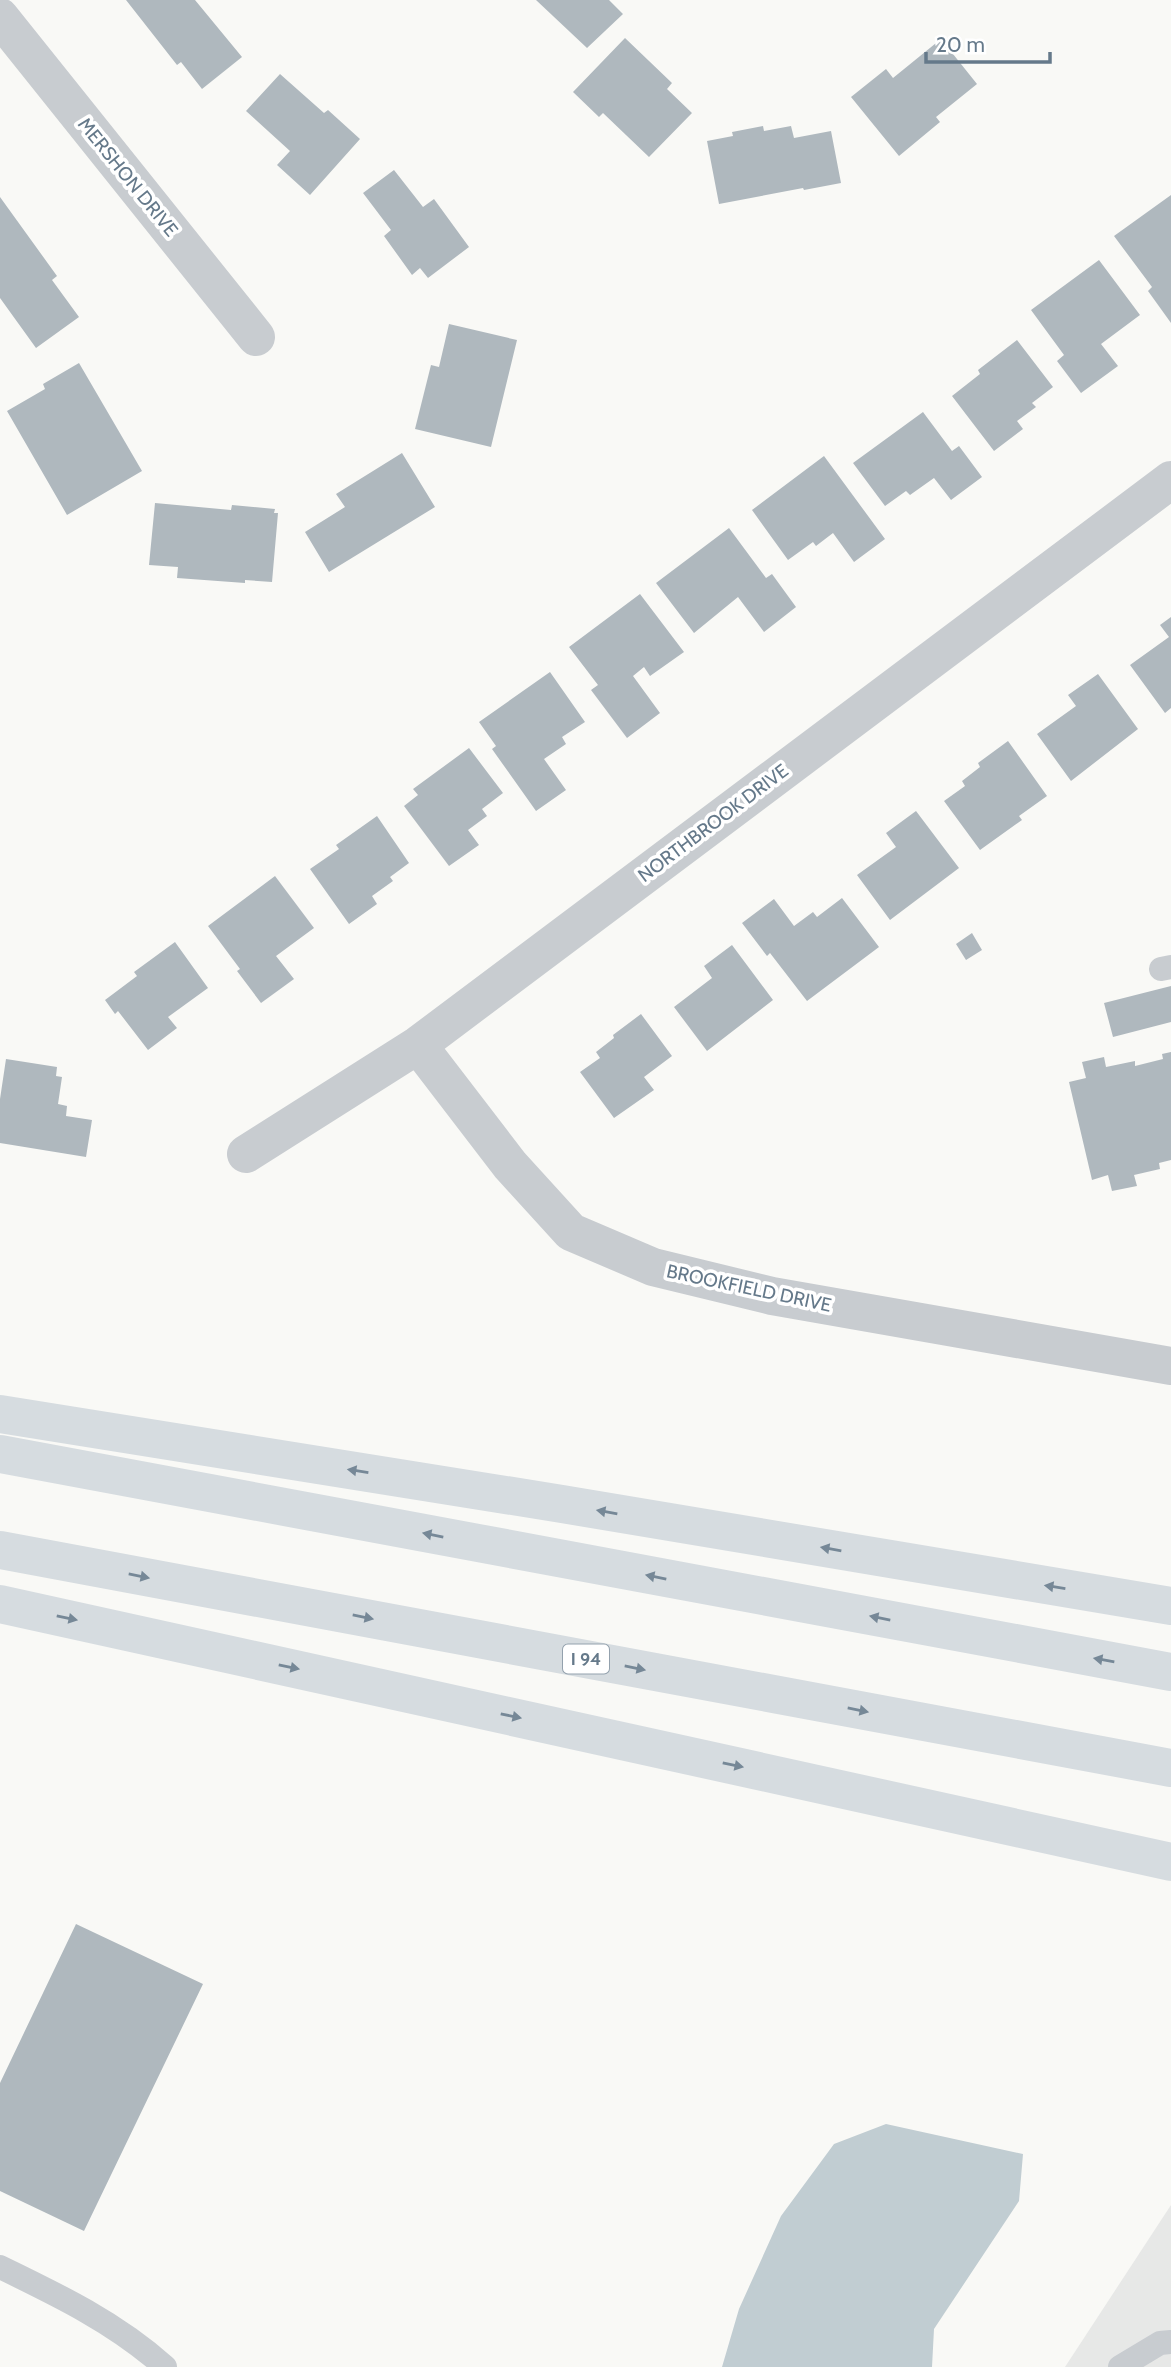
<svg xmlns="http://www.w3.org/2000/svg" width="1171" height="2367" font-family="Cabin,sans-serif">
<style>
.built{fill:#e7e8e7}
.water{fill:#c1cdd2}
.building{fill:#afb8be}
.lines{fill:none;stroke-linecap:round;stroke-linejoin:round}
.service{stroke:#c8ccd0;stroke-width:24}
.minor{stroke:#c8ccd0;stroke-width:38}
.motorway{stroke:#d6dce0;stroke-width:38}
.oneway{fill:#768897}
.labels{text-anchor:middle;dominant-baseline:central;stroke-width:7;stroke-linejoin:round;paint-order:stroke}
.shield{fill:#fff;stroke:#93a1ad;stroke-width:2}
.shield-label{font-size:18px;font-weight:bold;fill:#65798a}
.street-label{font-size:19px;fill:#65798a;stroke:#fff}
</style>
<rect width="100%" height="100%" fill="#f9f9f6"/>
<path class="built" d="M1171 2205V2367H1065Z"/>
<path class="water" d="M886 2124 1023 2154 1019 2201 934 2329 932 2367H722L739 2309 781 2216 834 2144Z"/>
<path class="building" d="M126 0H195L242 57 202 89 181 62 177 65Z
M536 0H609L623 14 587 48Z
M625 38 672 83 667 89 692 113 649 157 603 113 599 117 573 92Z
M941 39 977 84 936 117 940 122 899 156 851 97 886 69 893 78Z
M280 74 324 113 328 110 360 139 310 195 277 165 290 151 246 111Z
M763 126 764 131 791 126 794 138 831 131 841 183 804 190 803 188 719 204 707 141 733 136 732 132Z
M394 170 423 207 434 199 469 247 428 278 420 268 412 275 384 236 391 230 363 193Z
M1171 195V323L1148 291 1152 287 1114 236Z
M0 197 57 276 52 280 79 317 36 348 0 298Z
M1099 260 1140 315 1101 344 1118 366 1081 393 1057 361 1064 355 1031 310Z
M449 324 517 340 491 447 415 429 431 365 439 367Z
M1017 340 1053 387 1032 403 1036 407 1017 421 1023 429 994 451 952 396 980 374 978 370Z
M79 363 142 471 67 515 7 411 45 389 43 384Z
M923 412 952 451 959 446 982 477 951 500 934 478 910 495 906 491 885 506 853 463Z
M402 453 435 507 329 572 305 532 345 507 336 494Z
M824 456 885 539 854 562 833 533 816 546 813 542 788 560 752 510Z
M155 503 231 510 232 505 275 509 274 513H278L272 582 245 580V583L177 578 178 567 149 565Z
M729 528 766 578 772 574 796 607 764 632 738 597 694 633 656 583Z
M640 594 684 652 650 676 644 667 633 676 660 713 627 738 591 690 598 685 569 647Z
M1171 617V708L1165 713 1130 665 1169 637 1160 625Z
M550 672 585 722 562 737 566 744 544 759 566 790 536 811 492 749 496 746 479 722Z
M1098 674 1138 729 1071 781 1037 734 1076 706 1068 695Z
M1008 741 1047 796 1019 816 1022 820 980 850 944 801 965 786 962 781 980 767 978 763Z
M469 748 503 793 482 809 487 816 468 830 479 845 449 866 404 806 418 795 413 789Z
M916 811 959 868 890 920 857 875 896 847 886 833Z
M377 816 409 863 390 877 393 881 372 896 377 904 349 924 310 869 339 849 336 845Z
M275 876 314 928 276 956 294 979 261 1003 237 971 240 969 208 926Z
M842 898 879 947 807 1001 770 953 767 956 742 923 774 899 794 926 813 912 817 917Z
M972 933 982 950 966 960 956 944Z
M175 942 208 988 168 1017 177 1028 148 1050 118 1011 115 1014 105 1000 137 976 134 972Z
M732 945 773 1000 707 1051 674 1007 712 978 704 966Z
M1171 986V1022L1113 1037 1104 1003Z
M641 1014 672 1056 644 1077 654 1090 614 1118 580 1072 600 1058 596 1052 614 1038 613 1035Z
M1171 1052V1160L1159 1163 1160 1169 1134 1175 1137 1186 1112 1191 1108 1175 1092 1180 1069 1082 1086 1078 1082 1062 1104 1057 1106 1067 1135 1061V1066L1163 1059 1162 1054Z
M6 1059 57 1067 56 1076 62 1077 58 1104 67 1106 66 1116 92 1120 86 1157 0 1143V1099Z
M76 1924 203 1984 84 2231 0 2191V2083Z"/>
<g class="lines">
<path class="service" d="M1161 969 1171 967
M0 2267C58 2295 116 2323 165 2367
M1120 2367 1160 2343 1171 2342"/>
<path class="minor" d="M0 17 256 337
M418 1045 510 1165 571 1232 653 1267 772 1296 1171 1366
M246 1154 418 1045 1171 480"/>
<path class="motorway" d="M0 1414 562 1504 1171 1606
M0 1454 1171 1672
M0 1550 1171 1768
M0 1604 1171 1862"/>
</g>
<defs><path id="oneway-solid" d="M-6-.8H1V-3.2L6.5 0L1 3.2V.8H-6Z" transform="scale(1.75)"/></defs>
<g class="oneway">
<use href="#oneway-solid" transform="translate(358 1471) rotate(-171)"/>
<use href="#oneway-solid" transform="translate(607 1512) rotate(-170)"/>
<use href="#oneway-solid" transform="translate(433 1535) rotate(-169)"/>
<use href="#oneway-solid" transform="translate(831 1549) rotate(-170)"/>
<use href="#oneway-solid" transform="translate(139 1576) rotate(11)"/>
<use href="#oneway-solid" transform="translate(656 1577) rotate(-169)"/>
<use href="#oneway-solid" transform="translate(1055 1587) rotate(-171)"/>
<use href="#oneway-solid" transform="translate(363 1617) rotate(11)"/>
<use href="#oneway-solid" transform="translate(67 1618) rotate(12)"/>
<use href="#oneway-solid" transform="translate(880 1618) rotate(-169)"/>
<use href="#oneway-solid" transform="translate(1104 1660) rotate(-170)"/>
<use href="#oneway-solid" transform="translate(289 1667) rotate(12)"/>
<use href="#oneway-solid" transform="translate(635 1668) rotate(11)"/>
<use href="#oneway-solid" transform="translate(858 1710) rotate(11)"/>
<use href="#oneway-solid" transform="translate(511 1716) rotate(12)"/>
<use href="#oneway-solid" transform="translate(733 1765) rotate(12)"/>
</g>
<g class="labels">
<rect class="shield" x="563" y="1644.5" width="46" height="29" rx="5"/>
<g class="shield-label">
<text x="586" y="1659">I 94</text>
</g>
<g class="street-label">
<text transform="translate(128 177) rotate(51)">MERSHON DRIVE</text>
<text transform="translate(713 823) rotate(-37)">NORTHBROOK DRIVE</text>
<text transform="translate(749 1288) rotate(12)">BROOKFIELD DRIVE</text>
</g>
</g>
<path d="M926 52v10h124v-10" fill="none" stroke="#65798a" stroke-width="3.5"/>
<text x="936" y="52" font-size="21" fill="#65798a" stroke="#ffffff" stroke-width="5" paint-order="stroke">20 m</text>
</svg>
